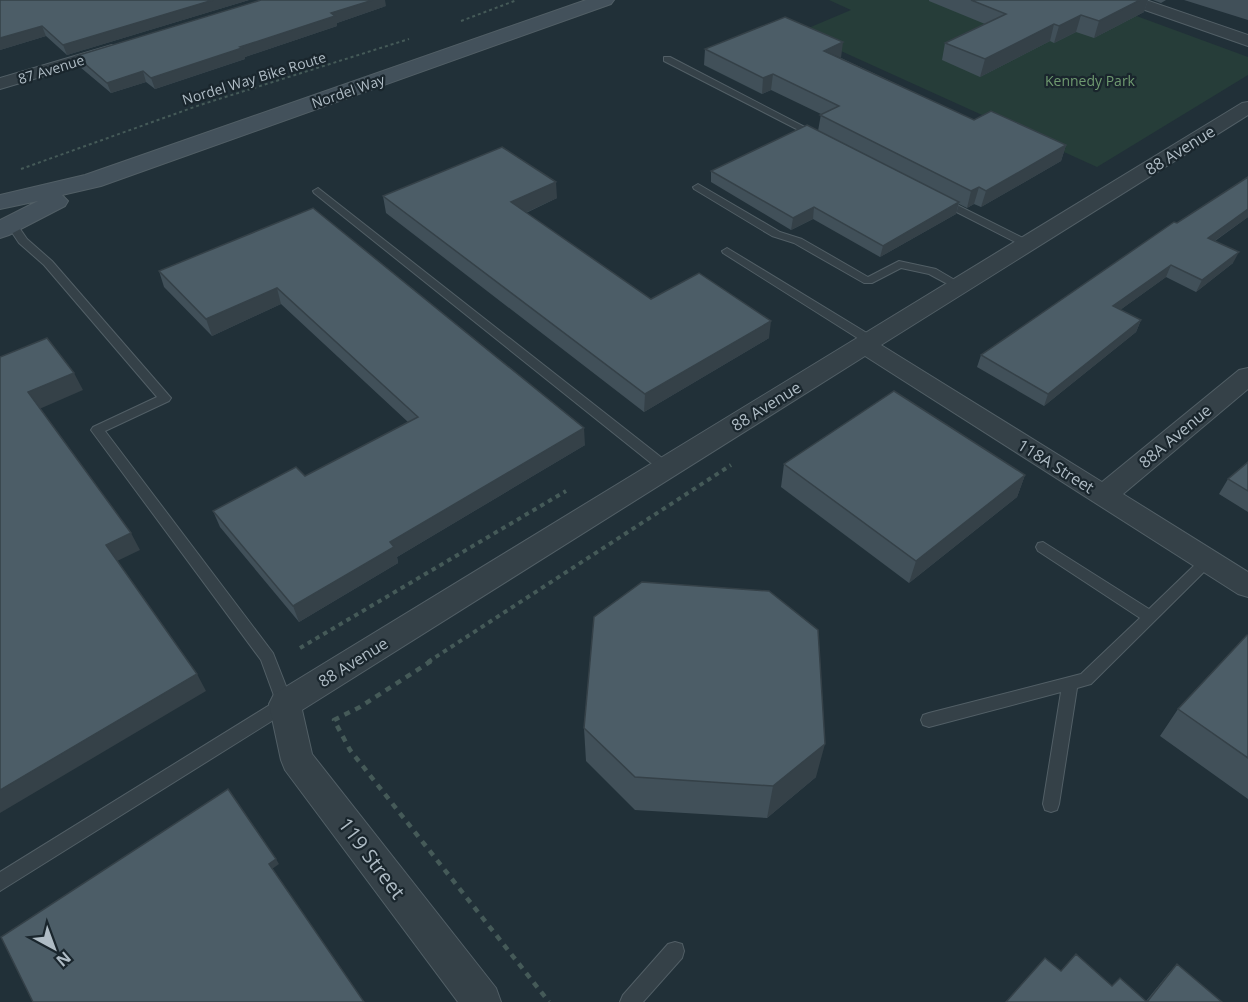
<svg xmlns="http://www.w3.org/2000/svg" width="1248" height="1002" font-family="'Open Sans',sans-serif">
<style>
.green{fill:#263d39}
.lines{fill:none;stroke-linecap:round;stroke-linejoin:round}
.service-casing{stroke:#525f66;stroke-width:2}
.minor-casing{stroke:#525f66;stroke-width:2}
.secondary-casing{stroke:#525f66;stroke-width:2}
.path-far2{stroke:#455a58;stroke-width:2;stroke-dasharray:3 3;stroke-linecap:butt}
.path-far1{stroke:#455a58;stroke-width:4;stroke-dasharray:4.5 4.5;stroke-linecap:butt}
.path{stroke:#455a58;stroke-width:4.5;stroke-dasharray:6 6;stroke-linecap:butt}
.service{fill:#354148;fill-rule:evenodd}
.minor{fill:#354148;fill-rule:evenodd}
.secondary{fill:#43515b;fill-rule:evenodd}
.wall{fill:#415059}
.shaded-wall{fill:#354148}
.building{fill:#4c5d67;stroke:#354148;stroke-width:1.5}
.labels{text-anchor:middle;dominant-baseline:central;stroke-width:4.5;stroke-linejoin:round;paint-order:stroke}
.far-street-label{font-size:14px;fill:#afbcc5;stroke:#1a262d}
.far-park-label{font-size:14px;fill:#6f9a70;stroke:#1a262d}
.street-label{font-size:16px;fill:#afbcc5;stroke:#1a262d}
.near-street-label{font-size:20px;fill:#afbcc5;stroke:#1a262d}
</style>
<rect width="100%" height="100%" fill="#213038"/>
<path class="green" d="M829 0H1093L1248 57V75L1097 167 799 32 851 10Z"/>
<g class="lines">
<g class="service-casing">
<path id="service" d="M664 57H670L822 136 814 138 664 61Z
M698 184 780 232 802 239 868 277 899 261 936 269 965 286 963 288H955L929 274 901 268 872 283H864L794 243 772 236 694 189 693 187Z
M318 188 671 465 673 468 671 471H661L314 193 313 191Z
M941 197 1031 242 1032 244 1031 246H1023L937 202V198Z
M12 222 16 223 27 239 52 261 171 398 169 401 105 431 273 653 293 704 291 709 0 891V872L276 701 261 660 91 430 93 427 157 397 44 265 19 243 7 225Z
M727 248 875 338 877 341 875 344H867L723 253 722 251Z
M1043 542 1149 609 1203 557H1213L1215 561 1091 684 1077 688 1059 804 1057 810 1051 812 1045 810 1043 804 1061 692 929 727 923 725 921 720 923 715 929 713 1081 674 1140 618 1038 551 1036 547 1038 543Z
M675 942 682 944 684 951 682 958 643 1002H620L623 995 668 944Z"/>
</g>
<g class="minor-casing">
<path id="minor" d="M1123 0H1146L1248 35V46L1125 3Z
M112 45 120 50 118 54 0 89V78Z
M1248 102V115L881 345 1102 482 1239 370 1248 368V389L1123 494 1248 572V597L1238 594 865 356 302 710 312 754 496 988 501 1002H458L285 770 281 760 269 704 274 694 1242 103Z"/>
</g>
<g class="secondary-casing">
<path id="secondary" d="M586 0H614L611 4 101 186 62 195 68 201 65 206 9 235 0 238V220L38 201 0 209V195L85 175Z"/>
</g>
<path class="path-far2" d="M461 21 517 0
M21 169 200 105 409 39"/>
<path class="path-far1" d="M300 648 566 491
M428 662 731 465"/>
<path class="path" d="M431 661 360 707 334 720 350 750 549 1002"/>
<use href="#service" class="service"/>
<use href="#minor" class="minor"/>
<use href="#secondary" class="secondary"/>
</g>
<path class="wall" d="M0 0H249L67 55 46 36 0 50Z
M929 0H1148L1144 12 1094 38 1076 32 1054 43 1050 41 980 77 942 60 945 43 985 24 929 1Z
M1153 0H1166L1161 3Z
M1184 0H1248V20Z
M386 6 337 23V26L245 57V59L155 89 146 82 111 93 80 67 76 56Z
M705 49 841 58 974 120 1066 145 1061 161 981 207 974 204 967 208 959 204 956 214 880 257 813 219 791 230 711 182V171L818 131 821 114 771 90 762 94 704 65Z
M1248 177V217L1215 241 1233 263 1196 292 1166 277 1120 310 1141 320 1136 332 1044 406 977 367 981 355 1177 223Z
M383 196 557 198 526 213 651 299 769 338 644 412 386 213Z
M313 208 585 445 397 557 398 563 299 622 220 527 213 511 305 476 408 422 281 304 212 336 164 287 159 271Z
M1248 462V512L1219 494 1228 479Z
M784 464 1025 475 1017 497 909 583 781 487Z
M1248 636V799L1160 736 1178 709Z
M584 728 816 777 767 818 635 810 586 761Z
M1177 964 1222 1002H1006L1112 986 1146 1001 1168 974Z"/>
<path class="shaded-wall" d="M213 0H249L67 55 63 45Z
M373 0H385L386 6 337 23V26L245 57V59L155 89 151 78 331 13Z
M1140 0H1148L1144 12 1094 38 1099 21Z
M1081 15 1076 32 1054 43 1059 26Z
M1054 24 1050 41 980 77 985 59Z
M42 26 46 36 0 50V38Z
M843 42 841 58 824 51Z
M143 71 146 82 111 93 107 83Z
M773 74 771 90 762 94 763 78Z
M1066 145 1061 161 981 207 986 191Z
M556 182 557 198 512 219 511 202Z
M979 187 974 204 967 208 971 191Z
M959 202 956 214 880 257 883 246Z
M814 207 813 219 791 230 793 218Z
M1248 209V217L1203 249 1208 238Z
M1239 252 1233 263 1196 292 1202 280Z
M1171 265 1166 277 1109 318 1113 306Z
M277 288 281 304 212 336 206 319Z
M1141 320 1136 332 1044 406 1048 394Z
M771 321 769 338 644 412 645 394Z
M74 373 83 390 37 410 28 392Z
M584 428 585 445 397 557 398 563 299 622 293 606 390 542Z
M1025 475 1017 497 909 583 916 561Z
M131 533 140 550 115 562 106 545Z
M197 674 206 691 0 813V790Z
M825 744 816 777 767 818 773 786Z
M276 859 279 864 272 869 269 864Z"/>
<path class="building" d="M0 0H213L63 45 42 26 0 38Z
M261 0H373L331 13 335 16 240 47 242 48 151 78 143 71 107 83 76 56Z
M971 0H1140L1099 21 1081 15 1059 26 1054 24 985 59 945 43 1006 14Z
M785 17 843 42 824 51 974 120 991 111 1066 145 986 191 979 187 971 191 820 115 839 106 773 74 763 78 705 49Z
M807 125 959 202 883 246 814 207 793 218 711 171Z
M502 147 556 182 511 202 651 299 699 273 771 321 645 394 383 196Z
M1248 177V209L1208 238 1239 252 1202 280 1171 265 1113 306 1141 320 1048 394 981 355 1174 222 1177 223Z
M313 208 584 428 390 542 394 547 293 606 213 511 296 467 305 476 418 417 277 288 206 319 159 271Z
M47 338 74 373 28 392 131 533 106 545 197 674 0 790V357Z
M894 391 1025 475 916 561 784 464Z
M1248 462V491L1228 479Z
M642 582 769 591 818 630 825 744 773 786 635 777 584 728 594 617Z
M1247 635 1248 636V758L1178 709Z
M228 789 276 859 269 864 364 1002H33L1 937Z
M1076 954 1112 986 1120 978 1147 1002 1177 964 1222 1002H1006L1045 958 1061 971Z"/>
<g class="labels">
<g class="far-street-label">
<text transform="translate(51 69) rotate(-17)">87 Avenue</text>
<text transform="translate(254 78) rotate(-17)">Nordel Way Bike Route</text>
<text transform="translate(348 91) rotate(-19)">Nordel Way</text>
</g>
<g class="far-park-label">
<text x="1090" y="80">Kennedy Park</text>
</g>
<g class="street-label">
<text transform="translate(1180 150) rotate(-32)">88 Avenue</text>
<text transform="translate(766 406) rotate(-32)">88 Avenue</text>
<text transform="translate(1175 436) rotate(-40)">88A Avenue</text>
<text transform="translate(1056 466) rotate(32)">118A Street</text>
<text transform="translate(353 662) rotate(-32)">88 Avenue</text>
</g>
<g class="near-street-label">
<text transform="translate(372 858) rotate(53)">119 Street</text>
</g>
</g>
<g transform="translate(54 948) rotate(139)" stroke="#1a262d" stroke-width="4.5" paint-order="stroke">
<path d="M0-4.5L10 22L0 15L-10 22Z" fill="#afbcc5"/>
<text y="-9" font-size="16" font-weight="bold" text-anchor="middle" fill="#afbcc5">N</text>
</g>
</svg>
